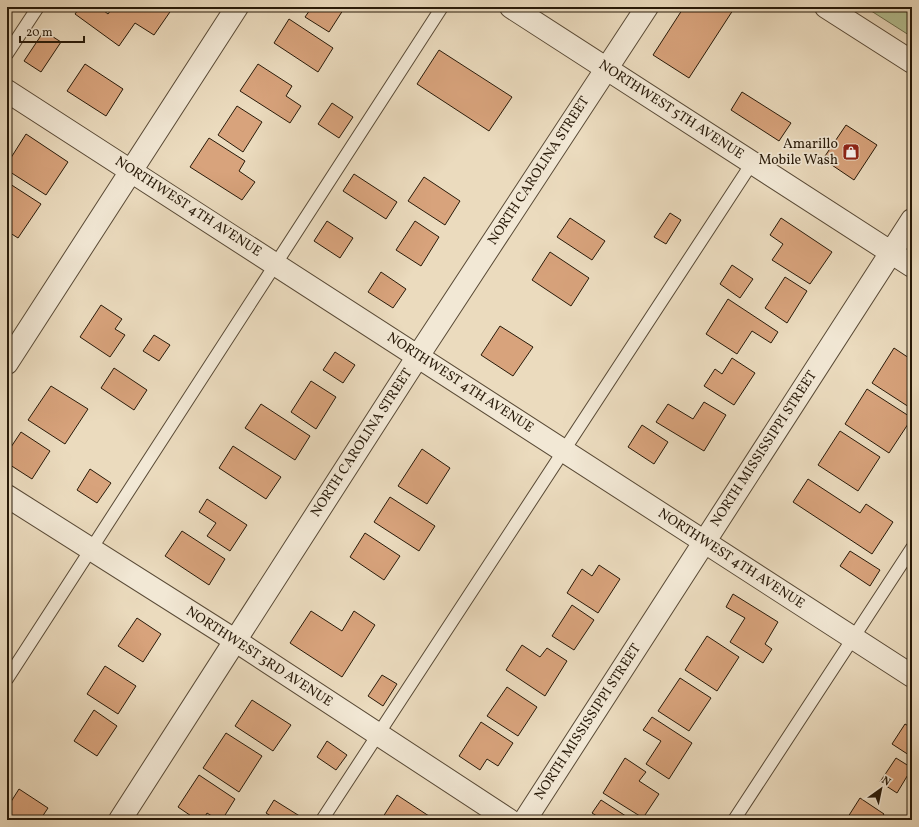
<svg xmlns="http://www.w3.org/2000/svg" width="919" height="827" font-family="Vollkorn,serif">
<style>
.green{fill:#b5c193;stroke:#6e6e4e}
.building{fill:#d8a37c;stroke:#281a09}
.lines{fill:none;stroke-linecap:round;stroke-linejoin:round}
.service-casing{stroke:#594a36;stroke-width:14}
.minor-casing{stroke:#594a36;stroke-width:24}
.tertiary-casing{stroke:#594a36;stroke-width:24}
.service{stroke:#f2e8d5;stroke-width:12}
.minor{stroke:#f2e8d5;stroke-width:22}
.tertiary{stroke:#f2e8d5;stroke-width:22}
.labels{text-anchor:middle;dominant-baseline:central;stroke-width:3.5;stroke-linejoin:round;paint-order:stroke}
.street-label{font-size:14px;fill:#281a09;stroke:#f2e8d5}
.poi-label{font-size:14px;fill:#281a09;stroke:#f2e8d5;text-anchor:end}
</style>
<rect width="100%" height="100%" fill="#ebdbbe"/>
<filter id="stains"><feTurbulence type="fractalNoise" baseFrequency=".005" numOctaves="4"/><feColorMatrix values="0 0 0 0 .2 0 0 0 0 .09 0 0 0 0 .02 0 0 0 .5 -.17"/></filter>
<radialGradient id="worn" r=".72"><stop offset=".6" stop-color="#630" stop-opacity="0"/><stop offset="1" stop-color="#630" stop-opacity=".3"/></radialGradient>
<path class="green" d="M865 7H912V37Z"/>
<path class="building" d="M80 7H99L108 14 113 7H169L172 9 154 35 135 23 119 46 75 14Z
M312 7H345L329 32 305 17Z
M684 7H735L689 78 653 55Z
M289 19 333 48 318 72 274 43Z
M44 31 61 42 41 72 24 61Z
M439 50 512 97 489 131 417 84Z
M85 64 123 89 106 116 67 91Z
M258 64 292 86 286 96 301 106 290 123 240 91Z
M742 92 791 123 779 141 731 110Z
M332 103 353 117 339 138 318 124Z
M237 106 262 122 243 152 218 135Z
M846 125 877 145 854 180 823 159Z
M26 134 68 162 46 195 7 170V164Z
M209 138 245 161 239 171 255 182 242 200 190 167Z
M354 174 397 202 386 219 343 191Z
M424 177 460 201 445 225 408 201Z
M7 182 41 204 18 238 7 231Z
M670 213 681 220 666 244 654 237Z
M570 218 605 241 592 260 557 237Z
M781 218 832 252 810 284 772 260 783 244 770 235Z
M327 221 353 238 340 258 314 241Z
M415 221 439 237 421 266 396 250Z
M550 252 589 278 571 306 532 280Z
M732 265 753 279 740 298 720 284Z
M381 272 406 289 393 308 368 292Z
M785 277 807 291 787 323 765 308Z
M728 299 778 332 771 343 752 331 737 354 706 334Z
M101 305 122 319 115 329 125 335 110 357 80 337Z
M500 326 533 347 513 376 481 355Z
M154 335 170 345 159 361 143 351Z
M894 348 912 360V404L909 407 872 383Z
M335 352 355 365 343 383 323 370Z
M732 358 755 373 734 405 704 386 715 369 722 374Z
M114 368 147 390 134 410 101 388Z
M311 381 336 397 316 429 291 412Z
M51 386 88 409 65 444 28 420Z
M867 389 912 418 889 453 845 424Z
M704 402 726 415 704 451 656 422 668 404 693 419Z
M261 404 310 436 295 460 245 428Z
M642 425 668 442 654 464 628 447Z
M840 431 880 457 858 491 818 465Z
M21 432 50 451 32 479 7 463V453Z
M233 446 281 477 266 499 219 468Z
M422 449 450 468 427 504 398 486Z
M90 469 111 483 97 503 77 490Z
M808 479 860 513 866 504 893 522 872 554 793 502Z
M390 497 435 526 419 551 374 522Z
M207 499 247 525 230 551 207 536 216 523 199 512Z
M182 531 225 559 209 585 165 556Z
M365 533 400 556 384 580 350 557Z
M850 551 880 570 870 586 840 566Z
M599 565 620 579 598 613 567 593 582 569 592 576Z
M733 594 778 622 765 644 772 649 763 663 730 642 745 618 726 607Z
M572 605 594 620 574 650 552 636Z
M311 611 342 631 354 611 375 625 342 677 290 643Z
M137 618 161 634 143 662 118 646Z
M707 636 739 657 717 691 685 670Z
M522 645 540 657 547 648 567 661 545 696 506 670Z
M105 666 136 686 118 714 87 694Z
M382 675 397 684 383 706 368 696Z
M680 678 711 698 689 731 658 711Z
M507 687 537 707 518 736 487 716Z
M252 700 291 725 273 751 235 726Z
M94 710 117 726 97 756 74 741Z
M652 717 692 743 669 779 646 764 661 741 643 730Z
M481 722 513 743 498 766 487 759 480 770 459 756Z
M905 724 912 728V757L892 744Z
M226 733 262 756 239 792 203 768Z
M327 741 347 755 336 770 317 757Z
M625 758 646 772 639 781 659 794 643 818 603 793Z
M896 758 912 768 897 793 880 782Z
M199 775 235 799 222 820H218L207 813 203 820H197L178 807Z
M19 789 48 808 40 820H7V808Z
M397 795 435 820H381Z
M860 798 884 814 880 820H846Z
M274 800 306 820H277L266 813Z
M601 800 632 820H603L592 813Z"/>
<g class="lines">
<g class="service-casing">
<path id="service" d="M7 54 38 7
M7 679 442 7
M322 820 752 163
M734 820 912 548"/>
</g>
<g class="minor-casing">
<path id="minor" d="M511 7 912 266
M7 91 912 676
M7 363 237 7
M120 820 418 356 647 7
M525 820 912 220"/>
</g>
<g class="tertiary-casing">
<path id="tertiary" d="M826 7 912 62
M7 496 236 641 509 820"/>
</g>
<use href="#service" class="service"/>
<use href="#minor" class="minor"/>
<use href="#tertiary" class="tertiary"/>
</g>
<defs>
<g id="shop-square" transform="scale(0.9)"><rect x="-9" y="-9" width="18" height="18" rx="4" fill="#8f2418" stroke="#f2e8d5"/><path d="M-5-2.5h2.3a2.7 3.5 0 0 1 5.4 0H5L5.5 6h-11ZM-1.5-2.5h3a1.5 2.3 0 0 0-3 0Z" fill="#fff"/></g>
</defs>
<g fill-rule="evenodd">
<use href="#shop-square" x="851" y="152"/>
</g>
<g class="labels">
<g class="street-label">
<text transform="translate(671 110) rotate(33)">NORTHWEST 5TH AVENUE</text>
<text transform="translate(539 171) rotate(-57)">NORTH CAROLINA STREET</text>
<text transform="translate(188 207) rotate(33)">NORTHWEST 4TH AVENUE</text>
<text transform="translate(460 383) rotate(33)">NORTHWEST 4TH AVENUE</text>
<text transform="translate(362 443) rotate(-57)">NORTH CAROLINA STREET</text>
<text transform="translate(764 449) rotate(-57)">NORTH MISSISSIPPI STREET</text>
<text transform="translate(731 559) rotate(33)">NORTHWEST 4TH AVENUE</text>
<text transform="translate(259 657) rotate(33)">NORTHWEST 3RD AVENUE</text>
<text transform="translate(588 722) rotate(-57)">NORTH MISSISSIPPI STREET</text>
</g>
<g class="poi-label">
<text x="838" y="144">Amarillo<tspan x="838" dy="16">Mobile Wash</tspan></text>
</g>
</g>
<rect width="919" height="827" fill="none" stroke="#ebdbbe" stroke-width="24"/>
<rect x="8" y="8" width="903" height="811" fill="none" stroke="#281a09" stroke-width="2"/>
<rect x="12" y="12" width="895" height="803" fill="none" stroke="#281a09"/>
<g transform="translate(881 789) rotate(33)" stroke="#f2e8d5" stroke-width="3" paint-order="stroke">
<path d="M0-3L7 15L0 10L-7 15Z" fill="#281a09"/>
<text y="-6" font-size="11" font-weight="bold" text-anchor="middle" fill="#281a09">N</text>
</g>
<path d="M20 36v6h64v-6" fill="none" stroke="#281a09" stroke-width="2"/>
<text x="26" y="36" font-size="12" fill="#281a09" stroke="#f2e8d5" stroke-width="3" paint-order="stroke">20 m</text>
<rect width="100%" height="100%" filter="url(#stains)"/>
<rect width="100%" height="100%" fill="url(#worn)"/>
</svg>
